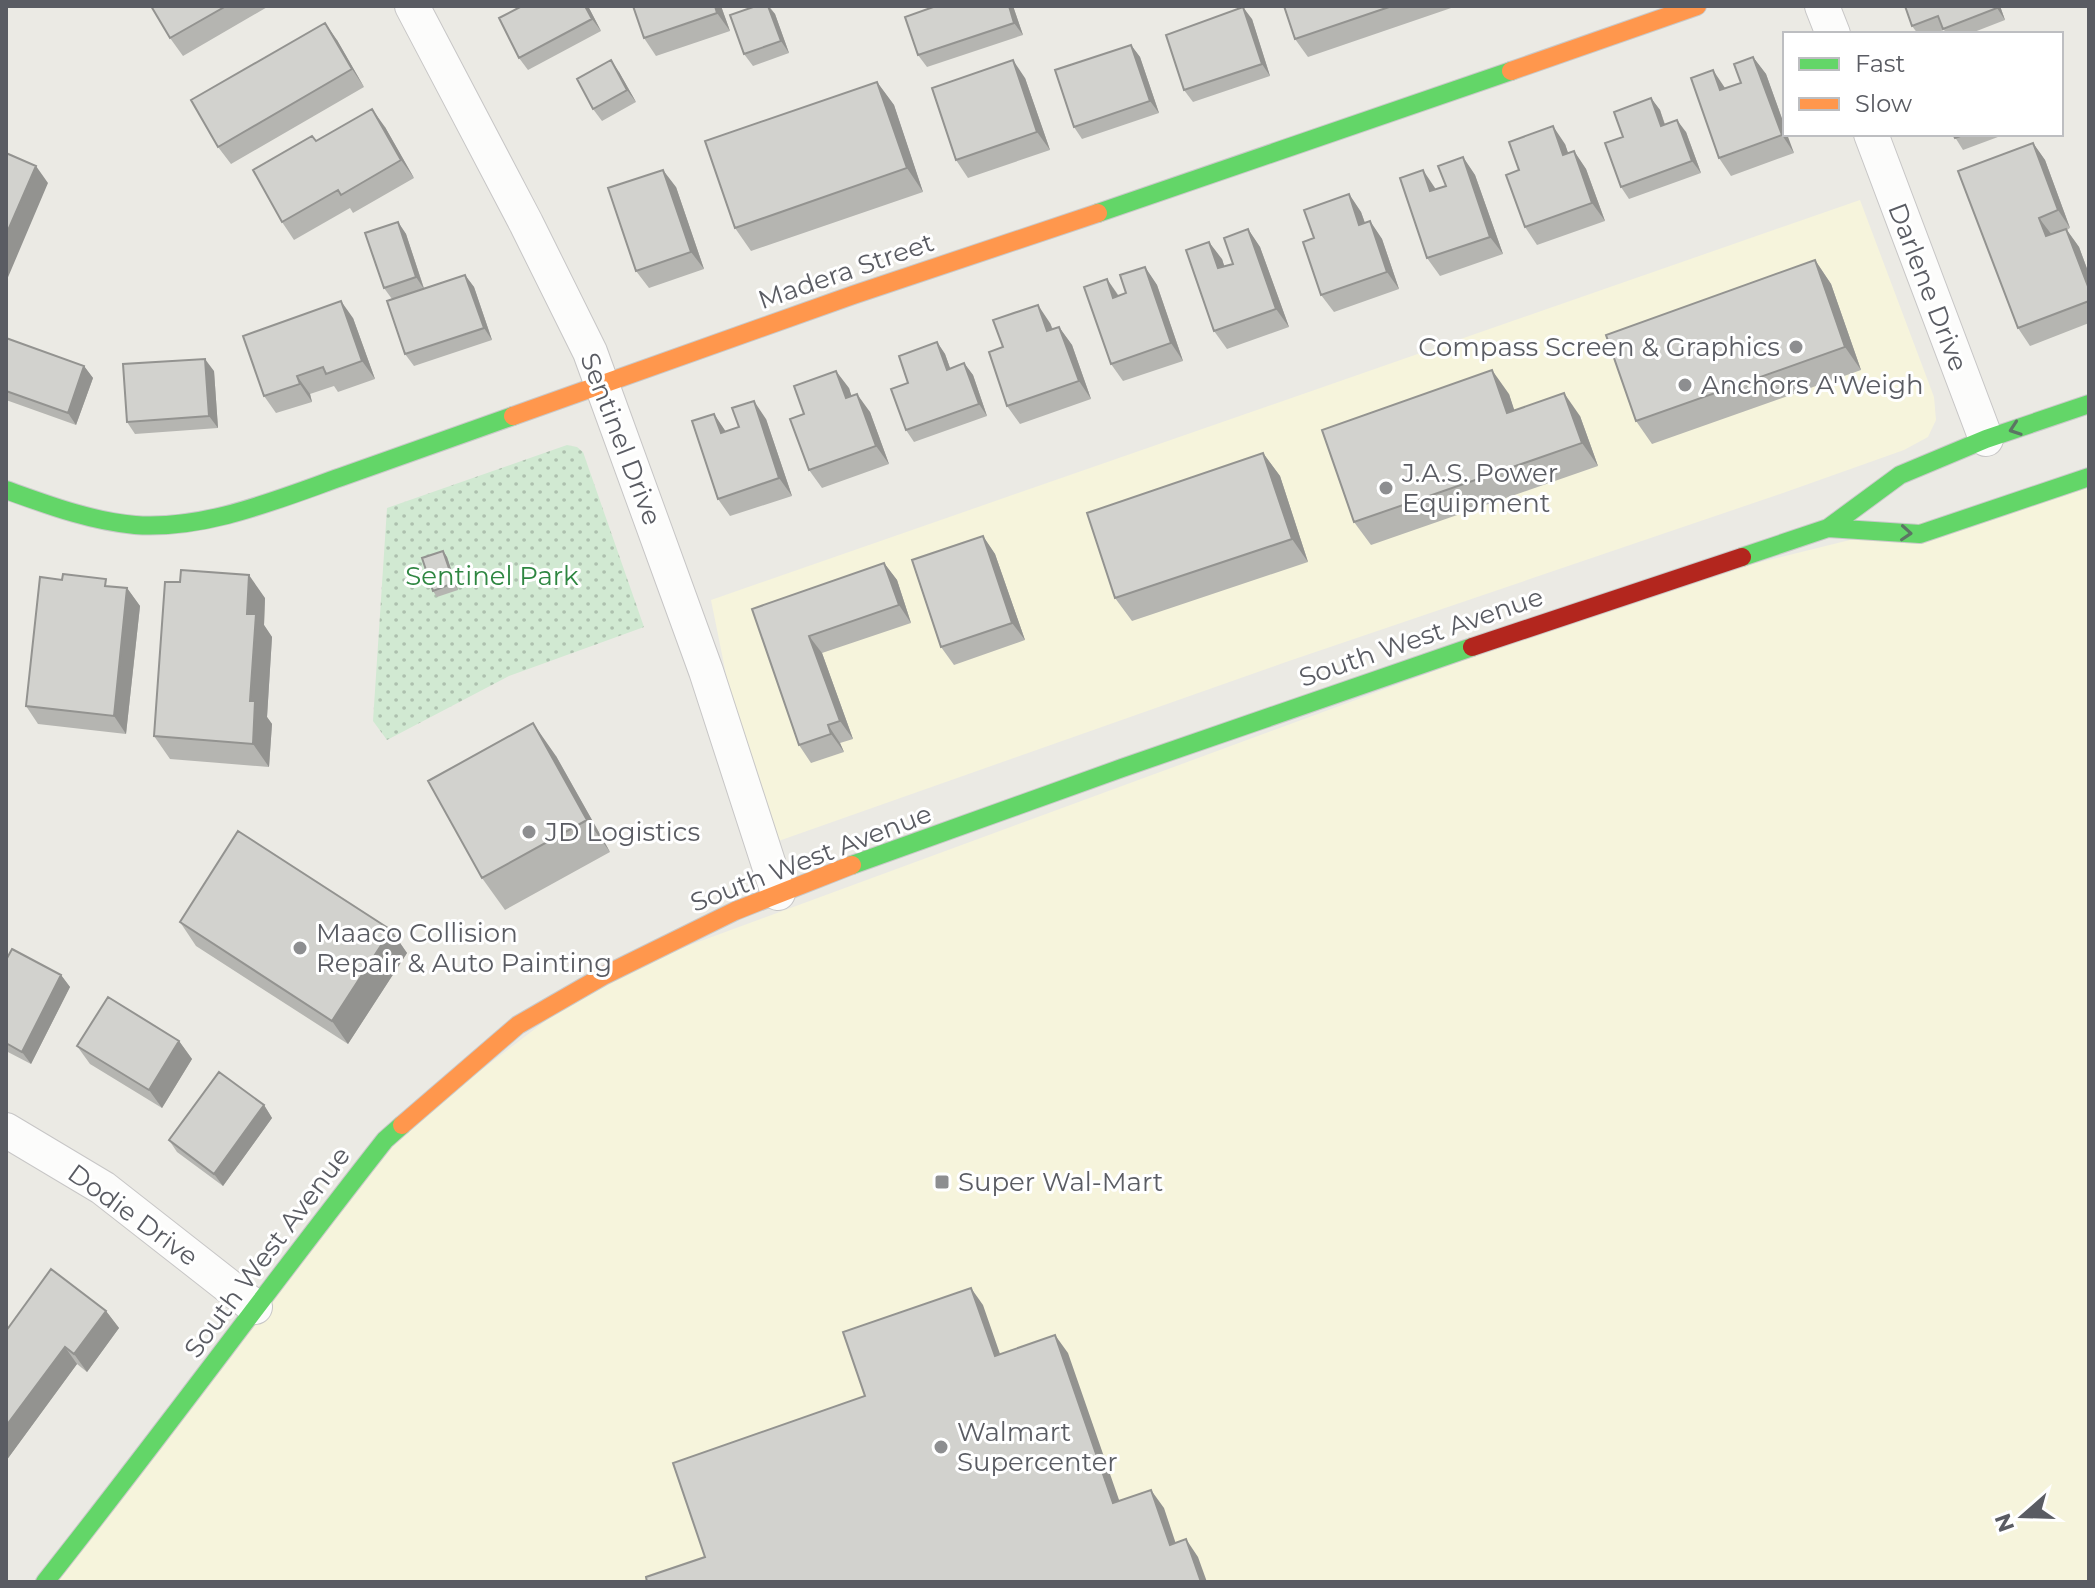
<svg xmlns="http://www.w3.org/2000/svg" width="2095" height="1588" font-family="Montserrat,sans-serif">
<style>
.commercial{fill:#f6f4dc}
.grass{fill:url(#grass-dots)}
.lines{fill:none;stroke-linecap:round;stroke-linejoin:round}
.street-casing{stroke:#c7c6c6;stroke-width:36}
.fast-casing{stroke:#c9c9c9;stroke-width:20}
.slow-casing{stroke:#c9c9c9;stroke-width:20}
.jam-casing{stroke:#c9c9c9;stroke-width:20}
.street{stroke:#fcfcfb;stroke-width:34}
.fast{stroke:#63d668;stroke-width:18}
.slow{stroke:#ff974d;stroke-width:18}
.jam{stroke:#b3261e;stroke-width:18}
.wall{fill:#b5b5b1}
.shaded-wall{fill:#939390}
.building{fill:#d2d2ce;stroke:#939390;stroke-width:2}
.oneway{stroke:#5c7464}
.poi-dot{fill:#8d8e90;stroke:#fff;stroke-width:3}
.labels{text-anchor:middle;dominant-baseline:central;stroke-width:6;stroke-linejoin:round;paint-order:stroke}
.street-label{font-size:26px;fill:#5a5c63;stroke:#fff}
.poi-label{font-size:26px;fill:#5a5c63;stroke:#fff;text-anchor:start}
.park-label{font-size:26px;fill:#2e8641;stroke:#fff}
</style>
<defs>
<pattern id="grass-dots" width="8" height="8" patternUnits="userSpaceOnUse" patternTransform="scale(2)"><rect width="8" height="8" fill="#d1e9d2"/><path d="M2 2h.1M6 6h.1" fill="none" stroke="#adc0ae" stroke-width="1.8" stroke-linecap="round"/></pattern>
</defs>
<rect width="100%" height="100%" fill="#ebeae4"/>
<path class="commercial" d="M1860 200 1934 397 1936 420 1928 437 1904 450 1783 493 1286 662 770 844 745 768 711 600Z
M2089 481V1582H50L388 1141 603 977 1671 584Z"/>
<path class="grass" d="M567 445 577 447 583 452 644 627 509 676 387 740 373 721 387 508Z"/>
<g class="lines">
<g class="street-casing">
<path id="street" d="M412 6 526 223 590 352 706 671 778 893
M1822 6 1833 34
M1871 134 1986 439
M6 1130 103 1188 255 1307"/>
</g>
<g class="fast-casing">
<path id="fast" d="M1098 213 1511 71
M6 490C48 505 90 521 135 525 205 530 276 500 341 477 399 456 456 436 513 416
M1828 528 1920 534 2089 477
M1742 557 1828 528 1900 475 1986 439 2089 404
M852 865 1122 768 1472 647
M45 1582C161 1436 270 1286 385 1140L402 1125"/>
</g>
<g class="slow-casing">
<path id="slow" d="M1511 71 1697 6
M513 416 853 295 1098 213
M402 1125 518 1025 603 976 735 911 852 865"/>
</g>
<g class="jam-casing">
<path id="jam" d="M1472 647 1742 557"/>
</g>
<use href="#street" class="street"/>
<use href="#fast" class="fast"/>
<use href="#slow" class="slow"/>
<use href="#jam" class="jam"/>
</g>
<path class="wall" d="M151 6H269L183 56 170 38Z
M588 6 601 31 528 70 519 58Z
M633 6H721L730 31 656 56 644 38Z
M756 6H769L775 14 789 53 753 66 744 54Z
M1013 6 1023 35 927 67 918 55Z
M1284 6H1457L1308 57 1295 39Z
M1905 6H2000L2005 20 1969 34H1947L1944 30 1932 34H1918L1912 26Z
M1252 19 1270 76 1193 102 1184 90Z
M337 40 364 87 231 164 218 147Z
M1131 45 1140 57 1159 113 1082 139 1074 127Z
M1753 57 1766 74 1785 127V134L1794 153 1731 176 1719 158 1725 89 1741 83Z
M619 72 636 102 602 121 593 109Z
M1025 78 1050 150 968 178 956 160Z
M877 82 894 105 923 192 751 251 735 228Z
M1651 98 1660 110 1665 124 1686 132 1701 173 1629 199 1621 187 1623 137Z
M385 127 414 178 353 213 350 208 294 240 282 222 316 141Z
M1953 134H2006L1963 150Z
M2033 143 2045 160 2070 228 2067 230 2079 247 2089 274V323L2030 346 2018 328Z
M1565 144 1568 153 1574 151 1586 169 1605 221 1537 245 1525 227Z
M1463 157 1475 175 1503 254 1440 276 1427 258 1436 189 1446 186Z
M676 187 704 269 649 288 636 271Z
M1349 194 1361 212 1365 223 1370 221 1382 239 1399 289 1334 312 1321 295 1314 238Z
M398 222 406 234 424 288 465 275 474 287 492 340 414 366 405 354 392 299 384 288Z
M1248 229 1260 247 1289 327 1227 349 1214 331 1222 259 1224 266 1233 264Z
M1815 260 1831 284 1861 370 1652 444 1636 421Z
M1145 267 1157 285 1183 361 1123 381 1111 364 1107 279 1119 296 1126 293Z
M353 318 375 379 338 392 334 386 310 394 312 402 276 413 264 396Z
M1050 323 1053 329 1059 327 1072 345 1091 399 1020 424 1007 406 1003 347Z
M6 338 84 366 93 378 76 425 6 400Z
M937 342 945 354 950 368 964 363 973 375 987 416 914 442 906 430 908 383Z
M214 371 218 428 135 434 127 422Z
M849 388 851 396 870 412 889 464 822 488 809 470 804 414Z
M1509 394 1514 411 1580 416 1598 466 1371 545 1354 522Z
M714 414 726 432 766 419 792 496 730 516 718 499Z
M1263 453 1280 476 1308 562 1132 621 1115 598Z
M983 536 995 554 1025 640 954 665 941 647Z
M443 551 447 557 458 590 437 597 433 591Z
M884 563 897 580 911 623 822 653 853 739 840 743 844 752 811 763 799 745 752 609Z
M111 586 127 588 140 606 126 734 38 724 26 706Z
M265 598 264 625 272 637 267 717 272 724 269 767 170 759 154 736Z
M556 756 610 852 505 910 482 878Z
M180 922 391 930 407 953 348 1044 196 946Z
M6 960 61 975 70 987 31 1064 6 1051Z
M179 1041 192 1059 162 1108 90 1064 77 1046Z
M264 1105 272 1118 223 1186 177 1152 169 1140Z
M106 1311 119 1328 87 1372 77 1364 6 1461V1331Z"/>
<path class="shaded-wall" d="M585 6H588L601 31 592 19Z
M715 6H721L730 31 717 13Z
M768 6 775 14 789 53 781 41Z
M1009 6H1013L1023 35 1014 23Z
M1996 6H2000L2005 20 1997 8Z
M1243 7 1252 19 1270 76 1262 64Z
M325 23 337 40 364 87 352 69Z
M1131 45 1140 57 1159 113 1150 101Z
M1753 57 1766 74 1785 127V134H1787L1794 153 1782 135Z
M611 60 619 72 636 102 627 90Z
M1013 60 1025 78 1050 150 1037 132Z
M1713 70 1725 88 1720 90Z
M877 82 894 105 923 192 907 168Z
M1651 98 1660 110 1669 138 1661 126Z
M372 109 385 127 414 178 401 160Z
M1677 120 1686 132 1701 173 1692 161Z
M1553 126 1565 144 1575 173 1563 155Z
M2033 143 2045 160 2070 228 2058 210Z
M1574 151 1586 169 1605 221 1592 203Z
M1463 157 1475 175 1503 254 1490 237Z
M36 166 48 183 6 282V235Z
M663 170 676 187 704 269 691 252Z
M1423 170 1435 188 1443 208 1430 191Z
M1349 194 1361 212 1372 243 1359 225Z
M2039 218 2052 235 2046 236Z
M1370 221 1382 239 1399 289 1387 272Z
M398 222 406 234 424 289 416 277Z
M1248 229 1260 247 1289 327 1276 309Z
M2066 229 2079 247 2089 274V289Z
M1209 242 1222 259 1231 286 1218 268Z
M1815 260 1831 284 1861 370 1845 347Z
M1145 267 1157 285 1183 361 1171 343Z
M465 275 474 287 492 340 484 328Z
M1107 279 1119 297 1113 298Z
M341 301 353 318 375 379 362 361Z
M1038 305 1050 323 1059 349 1047 331Z
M1059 327 1072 345 1091 399 1079 381Z
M937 342 945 354 955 382 947 370Z
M205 359 214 371 218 428 209 416Z
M964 363 973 375 987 416 979 404Z
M84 366 93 378 76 425 68 413Z
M1492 370 1509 394 1523 436 1507 413Z
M836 371 849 388 858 416 846 398Z
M297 376 310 394 312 402 300 384Z
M1564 393 1580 416 1598 466 1582 443Z
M857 394 870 412 889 464 876 446Z
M754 401 766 419 792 496 779 478Z
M714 414 726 432 721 433Z
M1263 453 1280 476 1308 562 1292 539Z
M983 536 995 554 1025 640 1012 623Z
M443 551 447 557 458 590 454 583Z
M884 563 897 580 911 623 899 605Z
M249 575 265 598 264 625 272 637 267 717 272 724 269 767 253 744 247 614Z
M127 588 140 606 126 734 114 716Z
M809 636 822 653 853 739 840 721Z
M533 723 556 756 610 852 587 820Z
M828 725 840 743 844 752 831 734Z
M391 930 407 953 348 1044 332 1021Z
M61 975 70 987 31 1064 22 1052Z
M179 1041 192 1059 162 1108 149 1090Z
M264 1105 272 1118 223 1186 214 1174Z
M971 1288 983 1305 1007 1374 995 1356Z
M106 1311 119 1328 87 1372 74 1354Z
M1055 1335 1068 1353 1126 1520 1113 1503Z
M65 1347 77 1364 6 1461V1426Z
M1151 1490 1164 1508 1182 1562 1170 1545Z
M1186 1539 1198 1557 1207 1582H1201Z"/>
<path class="building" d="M151 6H226L170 38Z
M522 6H585L592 19 519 58 499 18Z
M633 6H715L717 13 644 38Z
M756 6H768L781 41 744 54 730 15Z
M936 6H1009L1014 23 918 55 905 17Z
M1284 6H1392L1295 39Z
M1905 6H1996L1997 8 1943 29 1938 16 1912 26Z
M1243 7 1262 64 1184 90 1166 35Z
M325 23 352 69 218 147 191 100Z
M1131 45 1150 101 1074 127 1055 70Z
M1753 57 1782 135 1719 158 1691 78 1713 70 1720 90 1741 83 1734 64Z
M611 60 627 90 593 109 577 79Z
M1013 60 1037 132 956 160 932 88Z
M877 82 907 168 735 228 705 141Z
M1651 98 1661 126 1677 120 1692 161 1621 187 1605 143 1623 137 1614 112Z
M372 109 401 160 341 195 338 190 282 222 253 170 312 136 316 141Z
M1553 126 1563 155 1574 151 1592 203 1525 227 1506 175 1519 170 1509 142Z
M1953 134H1966L1955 138Z
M2033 143 2058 210 2039 218 2046 236 2066 229 2089 289V301L2018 328 1958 171Z
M6 153 36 166 6 235Z
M1463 157 1490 237 1427 258 1400 178 1423 170 1430 191 1446 186 1438 166Z
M663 170 691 252 636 271 608 188Z
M1349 194 1359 225 1370 221 1387 272 1321 295 1303 242 1314 238 1304 210Z
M398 222 416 277 384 288 365 233Z
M1248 229 1276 309 1214 331 1186 250 1209 242 1218 268 1233 264 1224 238Z
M1815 260 1845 347 1636 421 1606 335Z
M1145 267 1171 343 1111 364 1084 287 1107 279 1113 298 1126 293 1120 275Z
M465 275 484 328 405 354 387 301Z
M341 301 362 361 326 374 323 367 297 376 300 384 264 396 243 336Z
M1038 305 1047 331 1059 327 1079 381 1007 406 989 352 1003 347 993 320Z
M6 338 84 366 68 413 6 391Z
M937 342 947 370 964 363 979 404 906 430 891 389 908 383 899 356Z
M205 359 209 416 127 422 123 364Z
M1492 370 1507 413 1564 393 1582 443 1354 522 1322 430Z
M836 371 846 398 857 394 876 446 809 470 790 419 804 414 794 386Z
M754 401 779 478 718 499 692 421 714 414 721 433 739 427 732 408Z
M1263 453 1292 539 1115 598 1087 513Z
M983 536 1012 623 941 647 912 560Z
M443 551 454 583 433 591 422 558Z
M884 563 899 605 809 636 840 721 828 725 831 734 799 745 752 609Z
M181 570 249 575 247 614H256L250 701H255L253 744 154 736 165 582H180Z
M63 574 106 579 105 586 127 588 114 716 26 706 40 577 62 580Z
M533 723 587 820 482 878 428 781Z
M238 831 391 930 332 1021 180 922Z
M12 949 61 975 22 1052 6 1043V960Z
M108 997 179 1041 149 1090 77 1046Z
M219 1072 264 1105 214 1174 169 1140Z
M51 1269 106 1311 74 1354 65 1347 6 1426V1331Z
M971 1288 995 1356 1055 1335 1113 1503 1151 1490 1170 1545 1186 1539 1201 1582H647L646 1577 705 1557 673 1463 865 1396 843 1332Z"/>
<defs><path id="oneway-chevron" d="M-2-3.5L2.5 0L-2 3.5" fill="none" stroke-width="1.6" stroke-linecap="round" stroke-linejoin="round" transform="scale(2)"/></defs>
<g class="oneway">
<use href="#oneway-chevron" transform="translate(2015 429) rotate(161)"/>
<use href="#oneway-chevron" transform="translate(1906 533) rotate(4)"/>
</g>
<g class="poi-dot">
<circle cx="1796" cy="347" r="8"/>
<circle cx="1685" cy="385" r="8"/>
<circle cx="1386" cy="488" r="8"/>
<circle cx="529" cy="832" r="8"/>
<circle cx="300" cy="948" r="8"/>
<rect x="934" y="1174" width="16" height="16" rx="4"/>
<circle cx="941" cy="1447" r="8"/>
</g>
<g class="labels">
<g class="street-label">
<text transform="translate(846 271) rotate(-19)">Madera Street</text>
<text transform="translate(1928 287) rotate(69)">Darlene Drive</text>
<text transform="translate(621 439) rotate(69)">Sentinel Drive</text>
<text transform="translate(1421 637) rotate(-19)">South West Avenue</text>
<text transform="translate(811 858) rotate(-21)">South West Avenue</text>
<text transform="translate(133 1215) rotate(36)">Dodie Drive</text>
<text transform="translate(267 1252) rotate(-53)">South West Avenue</text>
</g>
<g class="poi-label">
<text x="1780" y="347" text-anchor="end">Compass Screen &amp; Graphics</text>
<text x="1701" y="385">Anchors A'Weigh</text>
<text x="1402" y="473">J.A.S. Power<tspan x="1402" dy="30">Equipment</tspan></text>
<text x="545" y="832">JD Logistics</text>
<text x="316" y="933">Maaco Collision<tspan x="316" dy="30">Repair &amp; Auto Painting</tspan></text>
<text x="958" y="1182">Super Wal-Mart</text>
<text x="957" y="1432">Walmart<tspan x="957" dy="30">Supercenter</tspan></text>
</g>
<g class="park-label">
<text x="492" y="576">Sentinel Park</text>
</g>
</g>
<rect width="2095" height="1588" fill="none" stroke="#5a5c63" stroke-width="16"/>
<rect x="1783" y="32" width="280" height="104" fill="#ffffff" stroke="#bdbec1" stroke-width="2"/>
<rect x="1799" y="58" width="40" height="12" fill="#63d668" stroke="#bdbec1" stroke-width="2"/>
<text x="1855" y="72" font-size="24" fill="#5a5c63">Fast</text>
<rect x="1799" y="98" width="40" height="12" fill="#ff974d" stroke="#bdbec1" stroke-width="2"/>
<text x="1855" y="112" font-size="24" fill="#5a5c63">Slow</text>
<g transform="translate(2023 1516) rotate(250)" stroke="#ffffff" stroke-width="6" paint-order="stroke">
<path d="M0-6L14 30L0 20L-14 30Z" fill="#5a5c63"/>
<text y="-12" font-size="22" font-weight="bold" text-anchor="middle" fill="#5a5c63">N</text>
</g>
</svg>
